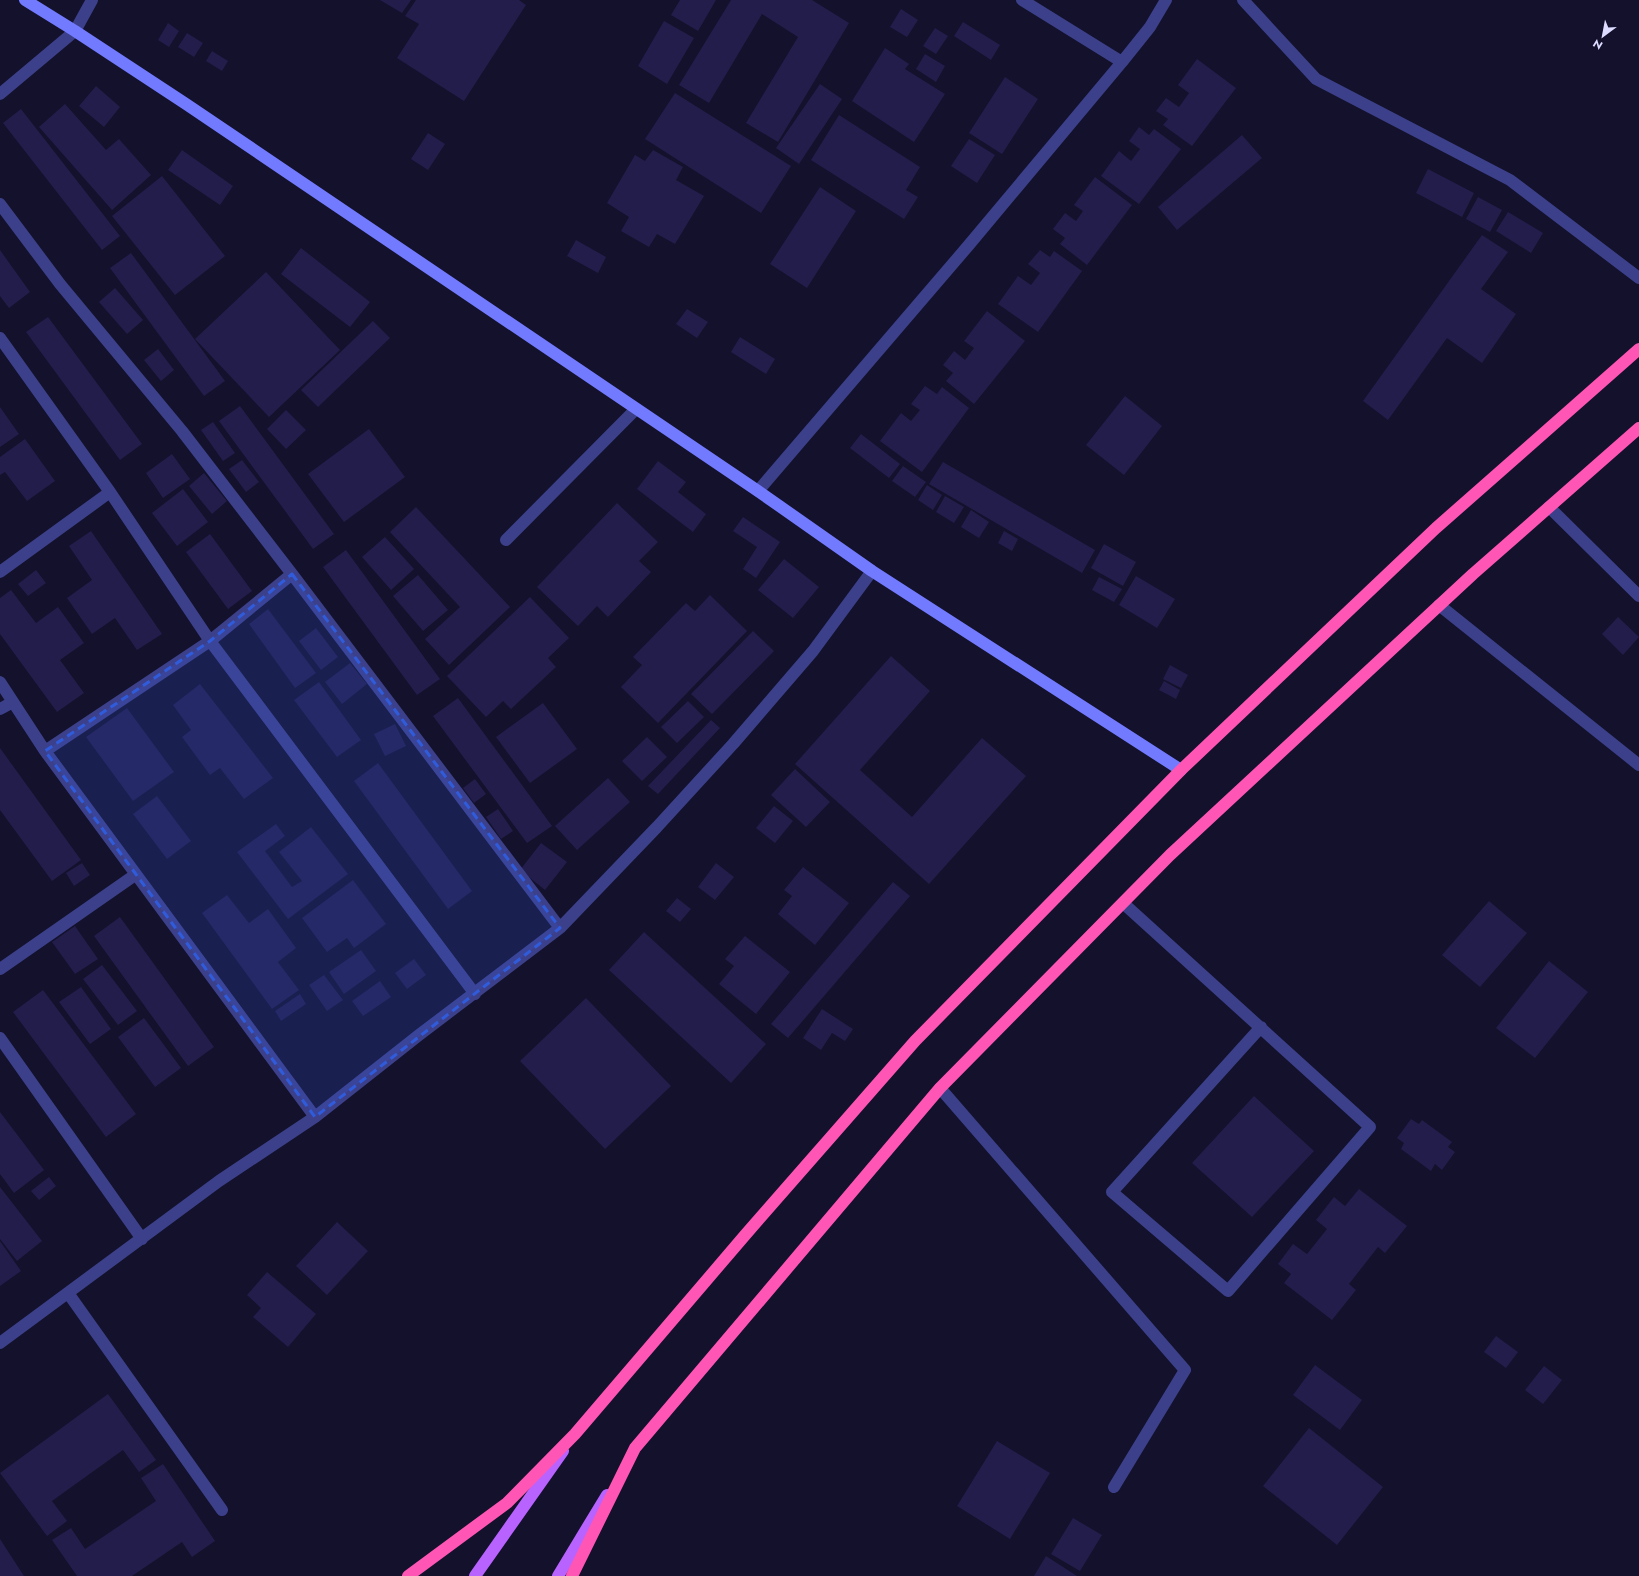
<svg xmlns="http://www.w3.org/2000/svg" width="1639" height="1576" font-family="Jost,sans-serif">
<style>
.building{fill:#231d4c}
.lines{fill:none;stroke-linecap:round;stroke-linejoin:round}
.street{stroke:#3c408a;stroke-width:12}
.secondary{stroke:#727aff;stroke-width:12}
.primary{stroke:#b862ff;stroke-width:12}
.highway{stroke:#ff56b5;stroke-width:12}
.marked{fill:#305cdc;fill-opacity:0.2;stroke:#305cdc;stroke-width:3;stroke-dasharray:8 5;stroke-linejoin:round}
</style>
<rect width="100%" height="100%" fill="#13112b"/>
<path class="building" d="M380 0H411L402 13Z
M416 0H519L526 5 464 101 397 58 419 24 405 16Z
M680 0H716L698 31 671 15Z
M731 0H812L849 23 778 142 746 123 798 37 762 14 709 103 679 85Z
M901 9 918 20 907 37 890 27Z
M664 21 694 38 667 84 638 66Z
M963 22 1000 45 991 60 954 36Z
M168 23 179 31 169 47 158 40Z
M935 28 948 36 936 54 923 46Z
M187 33 203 43 194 57 178 47Z
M885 48 909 64 905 69 945 94 914 142 852 101Z
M212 51 228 61 222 71 206 61Z
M925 54 945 66 936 82 916 69Z
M1197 59 1236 88 1192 146 1163 125 1168 119 1156 111 1166 98 1179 107 1189 93 1178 85Z
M1005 77 1038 99 1002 154 969 133Z
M820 84 842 99 799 164 776 148Z
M96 86 120 107 104 127 79 106Z
M675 93 791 166 761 213 645 139Z
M65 104 106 150 119 139 151 175 112 210 39 127Z
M21 109 120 236 102 250 3 123Z
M839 115 920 167 906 190 918 197 904 219 811 160Z
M1139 127 1149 135 1154 129 1181 149 1139 204 1101 176 1119 151 1131 161 1140 149 1129 141Z
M428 133 445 144 428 170 411 159Z
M1242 135 1262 158 1177 230 1158 207Z
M969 139 995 155 977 183 951 166Z
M182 150 233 186 220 205 168 170Z
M653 150 683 167 676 180 704 196 675 244 657 234 649 247 621 231 629 217 607 203 635 155 645 161Z
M1428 169 1474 193 1462 217 1416 193Z
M162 176 225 256 175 295 112 216Z
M1095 177 1132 205 1087 265 1060 244 1065 238 1053 229 1065 213 1076 221 1083 211 1074 205Z
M820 187 856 211 807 288 770 264Z
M1478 197 1502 210 1490 232 1466 219Z
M1508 212 1543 233 1531 253 1496 231Z
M1482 235 1508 252 1481 289 1516 314 1482 363 1447 338 1388 420 1363 401Z
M576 240 606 257 598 273 567 256Z
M301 248 370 302 350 327 281 274Z
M0 250 30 292 9 308 0 296Z
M1040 250 1050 257 1054 251 1082 271 1038 332 998 304 1018 276 1031 285 1040 273 1028 264Z
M131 253 225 381 204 396 110 268Z
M266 272 340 350 269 417 195 339Z
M115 288 143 320 127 334 99 302Z
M687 309 708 322 697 338 676 324Z
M987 311 1025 341 974 404 946 381 953 373 943 365 954 351 965 360 974 348 964 341Z
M48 317 142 444 120 460 26 332Z
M373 321 390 338 318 407 301 390Z
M740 337 775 359 766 374 731 352Z
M158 349 174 370 161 381 144 360Z
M925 386 937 394 942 387 969 408 922 472 880 441 901 413 911 421 920 410 911 404Z
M1125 396 1162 426 1124 475 1086 445Z
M240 406 334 534 313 549 219 421Z
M0 407 19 434 0 447Z
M286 410 306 430 286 449 267 429Z
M213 422 235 453 223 461 201 430Z
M369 429 405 477 344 522 308 474Z
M861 434 900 464 889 478 850 448Z
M25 439 55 481 27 501 5 472 0 475V457Z
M172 454 190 479 163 498 146 473Z
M242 460 259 482 246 492 229 469Z
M658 461 686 482 678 492 706 514 693 532 637 489Z
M943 462 1095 550 1082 573 929 484Z
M903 466 926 482 915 497 892 481Z
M204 473 227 501 212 514 189 486Z
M927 485 942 495 933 510 918 500Z
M183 489 208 522 177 546 152 513Z
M945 496 964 507 954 523 936 512Z
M617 503 658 542 639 561 651 572 608 617 597 606 578 626 537 587Z
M416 507 510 607 449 665 425 639 460 607 390 532Z
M971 510 989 522 979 538 961 527Z
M743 517 780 542 756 578 743 569 757 547 733 531Z
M91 531 162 634 137 650 115 618 92 634 67 598 92 580 69 546Z
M1004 531 1018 539 1012 551 998 543Z
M210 534 252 591 228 609 186 552Z
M385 537 414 569 391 590 362 557Z
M1104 544 1136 562 1123 586 1091 568Z
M346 550 440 679 417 695 323 567Z
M784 559 819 587 793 618 758 590Z
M36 570 46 583 28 596 18 584Z
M418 575 448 610 423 631 393 596Z
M1136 576 1175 599 1157 628 1119 605Z
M1099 577 1122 589 1114 602 1092 590Z
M11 590 36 623 58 607 84 643 60 660 84 693 57 712 0 634V598Z
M710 595 747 631 658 723 621 687 642 665 633 657 686 603 695 611Z
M530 597 569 638 548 658 556 667 511 709 503 701 486 717 447 676Z
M268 609 316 673 295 688 249 624Z
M1618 617 1639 637 1623 655 1602 634Z
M316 628 338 657 321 670 299 641Z
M753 631 774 651 712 714 691 694Z
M891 656 930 691 860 770 912 817 982 738 1026 776 929 884 795 764Z
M350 663 367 684 342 704 325 682Z
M1170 665 1188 675 1181 688 1163 679Z
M1164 681 1180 690 1176 699 1159 690Z
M319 682 361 740 337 757 294 700Z
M200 684 273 778 244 799 220 768 210 775 182 737 191 730 173 705Z
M458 698 552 826 527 843 433 716Z
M688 701 704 717 677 743 661 727Z
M543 703 577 749 530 783 496 737Z
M127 708 174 772 133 801 86 737Z
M711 720 720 728 658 794 648 786Z
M395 724 406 746 385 756 374 734Z
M647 737 667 757 642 781 622 761Z
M0 748 81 860 52 881 0 810Z
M378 763 472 891 448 909 354 781Z
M795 769 830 802 806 827 771 795Z
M608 778 630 802 577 850 555 826Z
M475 779 486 794 474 803 463 788Z
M157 796 191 841 167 859 133 814Z
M774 806 793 821 775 843 756 828Z
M498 809 513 831 501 839 486 817Z
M276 824 285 836 265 851 292 887 302 881 279 852 311 827 348 874 288 919 237 852Z
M541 843 567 862 545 890 520 870Z
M82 863 90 875 74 886 66 873Z
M716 863 734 877 715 900 698 887Z
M803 867 849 903 815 945 778 914 792 896 784 890Z
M353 880 386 924 354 948 347 938 327 952 302 918Z
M893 882 910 896 788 1038 771 1024Z
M227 895 249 923 268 909 296 948 278 962 299 990 272 1009 202 913Z
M677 898 691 909 680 922 666 911Z
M1489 901 1527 933 1480 987 1442 955Z
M120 917 214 1047 188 1066 94 936Z
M75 926 98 959 75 974 52 942Z
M644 932 766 1044 731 1083 609 970Z
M745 936 790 972 756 1014 719 984 734 966 725 959Z
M361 950 376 971 344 994 329 972Z
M414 959 426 975 407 989 395 973Z
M1549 961 1588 992 1535 1058 1496 1028Z
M102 965 137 1011 118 1025 83 979Z
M324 975 343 1000 327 1011 309 985Z
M380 981 391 997 363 1016 352 1001Z
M81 987 111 1029 90 1044 59 1002Z
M43 990 136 1114 106 1137 13 1012Z
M300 994 306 1004 281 1021 275 1011Z
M586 998 671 1086 605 1149 520 1061Z
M822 1009 853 1029 845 1041 832 1033 821 1050 803 1038Z
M144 1018 181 1068 155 1087 118 1037Z
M1254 1096 1314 1151 1252 1217 1192 1163Z
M0 1112 44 1170 14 1193 0 1174Z
M1411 1119 1419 1124 1422 1120 1452 1142 1448 1147 1455 1152 1442 1170 1435 1164 1431 1171 1401 1149 1404 1143 1397 1138Z
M49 1177 56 1186 39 1200 31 1191Z
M0 1187 42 1241 17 1261 0 1239Z
M1359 1189 1407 1226 1385 1253 1378 1247 1349 1284 1356 1290 1332 1320 1284 1283 1291 1274 1278 1264 1293 1244 1307 1254 1327 1229 1316 1220 1334 1197 1345 1206Z
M337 1222 368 1251 327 1295 296 1266Z
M0 1241 21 1271 0 1286Z
M267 1272 316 1314 288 1347 253 1317 261 1308 247 1295Z
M1496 1336 1518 1352 1506 1368 1484 1352Z
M1315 1365 1362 1400 1340 1430 1293 1395Z
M1544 1366 1562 1380 1543 1404 1525 1390Z
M108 1394 156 1460 139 1472 123 1450 52 1501 67 1521 47 1536 0 1473Z
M1309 1428 1383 1487 1337 1545 1263 1486Z
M997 1441 1050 1473 1010 1539 957 1506Z
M163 1464 215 1541 192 1557 182 1542 132 1576H77L52 1540 71 1528 85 1549 156 1501 141 1478Z
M1073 1518 1102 1535 1080 1571 1051 1554Z
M0 1539 24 1576H0Z
M1046 1556 1077 1576H1034Z"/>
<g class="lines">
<path class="street" d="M1022 0 1122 62
M1243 0 1316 79 1510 180 1639 278
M0 94 75 31 92 0
M0 204 60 284 182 431 292 574 560 928
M0 338 110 492 210 641 475 994
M758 491 968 246 1122 62 1150 27 1166 0
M1549 507 1639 596
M506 540 636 409
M0 572 110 492
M1439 605 1639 765
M0 682 45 751 315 1117
M0 709 13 702
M45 751 210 641 292 574
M1123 903 1370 1127 1228 1291 1112 1192 1261 1027
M0 969 135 875
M0 1038 142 1239
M940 1088 1185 1370 1114 1487
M68 1293 222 1510
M0 1343 219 1181 315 1117 419 1035 560 928 657 827 733 744 813 651 872 571"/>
<path class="secondary" d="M25 0 75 31 186 104 758 491 872 571 1181 770"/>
<path class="primary" d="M475 1576 563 1451
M558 1576 607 1495"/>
<path class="highway" d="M408 1576 507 1503 575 1434 746 1234 915 1041 1181 770 1436 528 1639 349
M572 1576 635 1448 940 1088 1170 855 1473 574 1639 428"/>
</g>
<path class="marked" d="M292 574 560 928 315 1117 45 751 210 641Z"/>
<g transform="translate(1603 36) rotate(212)" stroke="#13112b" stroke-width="3" paint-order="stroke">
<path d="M0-3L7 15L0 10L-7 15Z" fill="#dddbff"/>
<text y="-6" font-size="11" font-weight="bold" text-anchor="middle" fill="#dddbff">N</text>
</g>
</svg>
